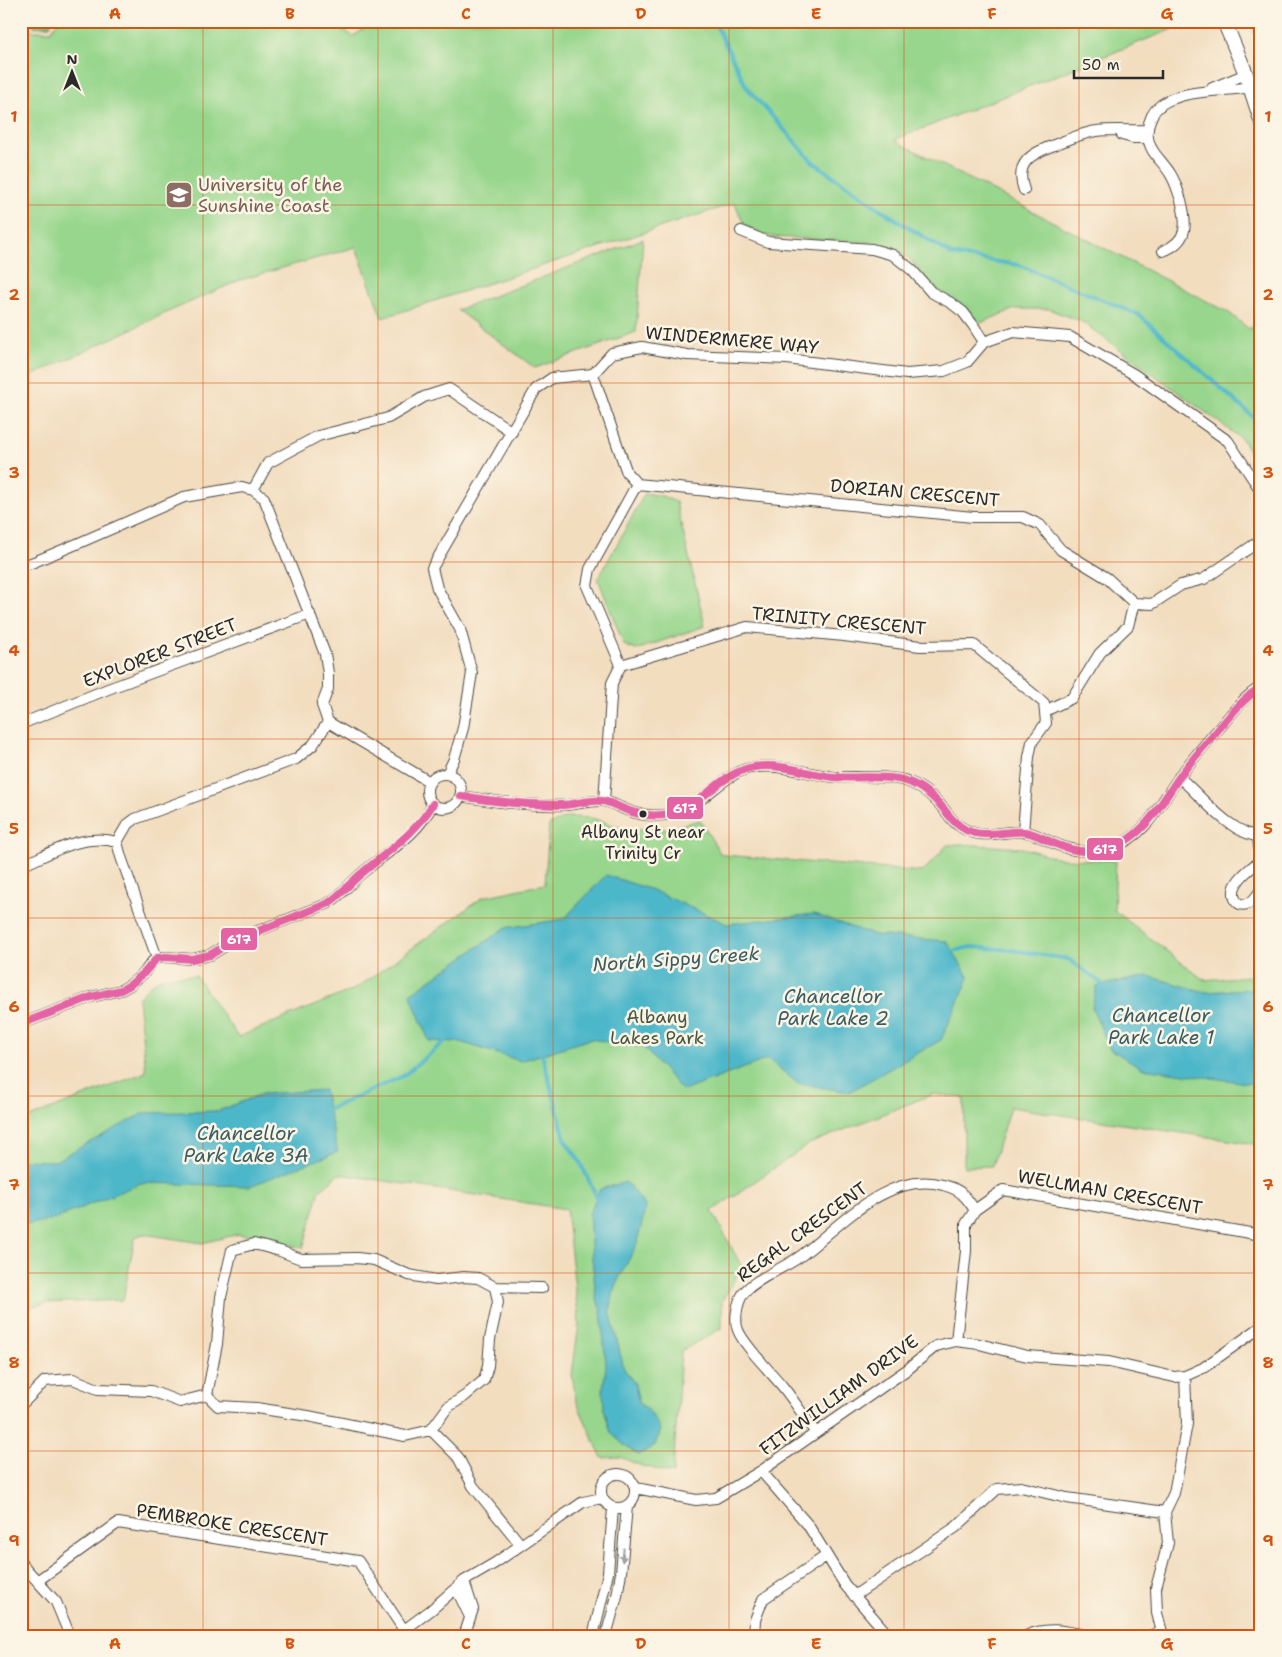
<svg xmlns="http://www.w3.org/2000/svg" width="1282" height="1657" font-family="'Shantell Sans',sans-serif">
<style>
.green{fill:#97d68c;stroke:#61805c}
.forest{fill:#79b778;stroke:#527152}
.water{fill:#4db7ca;stroke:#3c717a}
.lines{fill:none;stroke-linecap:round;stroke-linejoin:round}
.stream{stroke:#4db7ca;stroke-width:4}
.street-casing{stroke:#494641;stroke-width:12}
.secondary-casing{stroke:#494641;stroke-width:16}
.street{stroke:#fff;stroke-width:10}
.secondary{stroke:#fff;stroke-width:14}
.bus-1-casing{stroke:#fcf5e5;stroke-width:11}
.bus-1{stroke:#e463a4;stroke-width:8}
.oneway{fill:#a0a0a0}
.grid{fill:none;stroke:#d5540f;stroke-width:1;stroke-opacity:0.55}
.bus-dot{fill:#2b2b2b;stroke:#fcf5e5;stroke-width:2}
.labels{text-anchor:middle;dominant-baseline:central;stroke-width:5;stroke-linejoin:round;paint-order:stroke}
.bus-label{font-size:17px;fill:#2b2b2b;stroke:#fcf5e5}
.education-label{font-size:18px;fill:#785e54;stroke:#fcf5e5;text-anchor:start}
.street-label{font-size:18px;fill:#2b2b2b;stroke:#fcf5e5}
.park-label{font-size:18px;fill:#465643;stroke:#fcf5e5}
.water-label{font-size:19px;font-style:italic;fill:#375c63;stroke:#fcf5e5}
.line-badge{stroke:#fcf5e5;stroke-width:2}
.badge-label{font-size:14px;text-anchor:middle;font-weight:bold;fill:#fff}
.neatline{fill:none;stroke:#d5540f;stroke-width:2}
.grid-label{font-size:16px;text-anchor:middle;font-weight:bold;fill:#d5540f}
</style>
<rect width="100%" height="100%" fill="#fcf5e5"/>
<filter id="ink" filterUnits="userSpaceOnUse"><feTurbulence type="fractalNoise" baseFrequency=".02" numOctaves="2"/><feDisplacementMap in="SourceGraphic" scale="10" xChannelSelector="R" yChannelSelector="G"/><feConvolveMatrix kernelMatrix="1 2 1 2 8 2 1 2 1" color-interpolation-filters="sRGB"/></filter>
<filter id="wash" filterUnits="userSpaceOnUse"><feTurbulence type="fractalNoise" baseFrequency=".0096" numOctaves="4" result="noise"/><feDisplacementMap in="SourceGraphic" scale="20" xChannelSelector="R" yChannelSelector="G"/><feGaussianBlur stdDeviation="1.12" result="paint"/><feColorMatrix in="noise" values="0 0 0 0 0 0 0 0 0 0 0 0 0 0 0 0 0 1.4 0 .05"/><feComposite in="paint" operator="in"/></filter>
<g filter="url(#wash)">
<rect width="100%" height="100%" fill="#f2ddbf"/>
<path class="green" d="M58 21H290L344 30 353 36 364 29 355 24 364 21H1193L894 140 1228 312 1249 329 1261 322V473L1243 440 1081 321 1048 309H1015L980 323 967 308 936 289 929 283 909 258 892 248 877 243 773 237 764 235 744 225 735 203 382 318 356 247 240 280 168 312 21 381V26L35 31H51Z
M1250 21H1261V55Z
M643 239 636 332 535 368 457 310Z
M645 493 662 496 676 502 705 626 636 650 624 645 598 579Z
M567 817 592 818 625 829H666L700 820 720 853 724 855 923 872 947 845 960 844 1022 848 1063 859 1116 861 1114 910 1204 980 1261 975V1145L1010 1107 992 1166 964 1167V1098L933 1094 809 1144 712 1211 742 1267 722 1301V1328L681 1351 673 1474 639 1465 620 1457 602 1458 576 1401 572 1374 579 1324 566 1209 339 1174 320 1190 303 1248 239 1234 202 1243 143 1234 135 1237 123 1300 46 1303 21 1309V1121L146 1072 138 999C157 974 166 975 196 976L238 1037 357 988 483 897 545 884 549 825Z"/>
<path class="forest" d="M23 21H52L50 26 35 27Z"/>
<path class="water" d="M606 875 652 890 727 924 814 914 874 935 947 941 969 978 941 1040 849 1092 797 1083 768 1059 683 1091 643 1047 590 1039 521 1061 460 1042 429 1041 410 994 505 928 564 919Z
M1148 976 1205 992 1261 988V1085L1142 1068 1110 1049 1092 1007 1097 986Z
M324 1090 338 1152 250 1186 141 1183 55 1219 21 1226V1160L55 1161 144 1113 218 1111 262 1094Z
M626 1182 646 1207 636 1246 615 1286 610 1311 624 1369 635 1384 639 1403 650 1412 661 1430 655 1445 639 1455 626 1447 611 1433 604 1409 603 1388 606 1366 601 1312 596 1296 592 1259 589 1214 600 1189Z"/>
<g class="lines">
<path class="stream" d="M714 21 747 88 813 162 889 215 952 255 1019 265 1139 315 1261 424
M948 952 971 947 1012 950 1068 959 1108 988
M541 1051 566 1142 579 1160 598 1200
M325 1111 403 1076 449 1038"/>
</g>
</g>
<g filter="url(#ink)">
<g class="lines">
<g class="street-casing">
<path id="street" d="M1212 88 1246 74
M1122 135 1133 138H1148
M1024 190C1012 157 1040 151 1064 141 1075 137 1086 132 1097 131 1114 129 1131 131 1148 130
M741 231 768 242 872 249 893 255 912 270 931 292 951 303 963 312 973 325 984 342
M1163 251C1189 241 1187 223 1181 200 1178 192 1176 183 1171 175 1166 166 1158 159 1153 151 1142 133 1149 110 1167 101 1192 89 1223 92 1250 87
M593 374 627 473 637 484 973 517H1023L1040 525 1061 550 1107 578 1134 603 1152 604 1181 585 1204 579 1261 540
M253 490 268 463 318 436 388 418 424 397 449 389 512 432
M21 566 34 562 79 543 184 497 242 487 253 490 264 498 325 654 328 673V689L322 705 328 722 313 745 296 759 135 819 127 825 117 842C83 832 52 853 21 866
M621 665 587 586 590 569 637 484
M1045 711 1072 698 1100 653 1128 626 1134 603
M328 722 430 782
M21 724 108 689 310 614
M427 791a17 17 0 1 1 34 0a17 17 0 1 1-34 0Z
M447 774 454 759 463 728 472 673 460 629 437 588 432 568 536 389 552 378 593 374 612 353 642 347 687 355 787 359 907 374 944 371 967 362 984 342 1013 332 1070 337 1135 375 1228 441 1261 491
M1179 777C1202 797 1230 834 1261 837
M461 796C495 802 531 806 566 805 578 804 591 800 603 801 610 802 617 806 624 809 638 815 654 817 669 814 700 809 715 781 743 770 772 760 805 774 834 777 855 778 877 775 898 779 917 782 931 794 943 808 948 814 952 821 958 825 982 843 1002 829 1025 832 1035 833 1042 838 1051 842 1070 851 1093 855 1113 847 1146 836 1159 805 1178 779 1191 760 1207 742 1222 725 1234 711 1245 696 1261 687
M604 801 612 683 621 665 747 627 844 636 920 646 974 645 1044 703 1046 723 1032 742 1029 757 1023 832
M1258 837 1261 864
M117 842 121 857 157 958
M1259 861C1252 868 1242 874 1237 883 1231 892 1234 908 1247 904 1254 902 1257 895 1261 890
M21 1024 91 997 121 990 130 985 144 973 152 962 157 958 166 957 192 959 210 955 233 941 245 936 327 904C341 896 350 883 362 873 389 850 416 837 433 804
M495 1287 542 1288
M956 1341 966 1251V1224L975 1210 1003 1190 1261 1235
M207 1395 217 1344 221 1297 232 1250 254 1244 280 1251 301 1259 357 1258 374 1260 409 1275 436 1280 464 1277 478 1278 495 1287 498 1302 490 1339 488 1366 484 1380 465 1396 448 1407 431 1430
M207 1395 218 1406 256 1408 308 1416 405 1436 431 1430
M21 1405 45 1381 73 1379 98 1389 151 1391 180 1402 207 1395
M431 1430 458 1457 473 1486 521 1545
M816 1433C805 1418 795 1402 783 1387 772 1373 740 1342 737 1327 735 1317 737 1303 743 1294 752 1280 787 1267 802 1255 840 1226 889 1170 943 1185 950 1187 958 1189 963 1195 968 1199 971 1205 975 1210
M761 1471 808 1525 845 1585 889 1636
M601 1491a17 17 0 1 1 34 0a17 17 0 1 1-34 0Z
M636 1488 696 1500 716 1498 761 1471 908 1369 936 1346 956 1341 979 1344 1027 1356 1109 1362 1174 1377 1185 1376 1203 1368 1261 1327
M21 1563 56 1602 70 1636
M37 1581 118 1523 358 1561 404 1630
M456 1588 469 1615
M854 1596 956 1527 997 1489 1021 1487 1067 1498 1165 1512
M396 1636 431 1610 464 1581 495 1563 583 1502 602 1498
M464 1636 473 1609 464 1581
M593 1636 608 1573 613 1508
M606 1636 617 1596 621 1573 627 1506
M754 1636 755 1620 763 1599 826 1556
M1026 1636C1047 1626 1066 1631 1088 1636
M1149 1636 1162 1631
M1163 1636 1157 1613 1156 1588 1168 1543 1165 1512 1174 1493 1187 1424 1185 1376"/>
</g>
<g class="secondary-casing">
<path id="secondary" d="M1224 21 1246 74 1261 120"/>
</g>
<use href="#street" class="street"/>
<use href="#secondary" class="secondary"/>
<g class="bus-1-casing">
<path id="bus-1" d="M461 796C494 802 528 805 561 805 575 805 589 799 602 801 610 802 617 806 624 809 638 815 654 817 669 814 699 808 715 780 743 770 773 759 804 774 834 777 855 779 876 775 898 779 916 782 931 794 943 808 950 817 956 825 966 830 985 839 1005 830 1025 832 1034 833 1042 838 1051 842 1070 851 1092 855 1113 847 1145 835 1160 805 1178 779 1191 760 1207 743 1222 725 1234 711 1245 697 1261 687
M21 1024 91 997 121 990 130 985 144 973 157 958 166 957 192 959 210 955 233 941 327 904C340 896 350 883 362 873 388 851 415 834 433 804"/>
</g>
<use href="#bus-1" class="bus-1"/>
</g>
<defs><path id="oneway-solid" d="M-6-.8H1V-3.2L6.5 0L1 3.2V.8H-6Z" transform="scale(1.25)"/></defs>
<use class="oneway" href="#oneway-solid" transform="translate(623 1555) rotate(96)"/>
</g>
<path class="grid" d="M203 21V1636M378 21V1636M553 21V1636M729 21V1636M904 21V1636M1079 21V1636M21 205H1261M21 383H1261M21 562H1261M21 739H1261M21 918H1261M21 1096H1261M21 1273H1261M21 1451H1261"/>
<defs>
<g id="university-square" transform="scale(1.4375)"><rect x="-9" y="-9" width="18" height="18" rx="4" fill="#8d6e63" stroke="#fcf5e5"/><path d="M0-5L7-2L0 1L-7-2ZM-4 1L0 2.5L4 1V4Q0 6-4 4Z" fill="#fff"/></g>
</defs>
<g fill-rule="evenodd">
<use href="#university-square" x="179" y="195"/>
</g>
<circle class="bus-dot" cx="643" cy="814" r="4.5"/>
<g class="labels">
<g class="bus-label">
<text x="643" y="832">Albany St near<tspan x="643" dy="21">Trinity Cr</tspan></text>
</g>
<g class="education-label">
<text x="198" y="185">University of the<tspan x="198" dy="21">Sunshine Coast</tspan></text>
</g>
<g class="street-label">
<text transform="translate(732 340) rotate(5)">WINDERMERE WAY</text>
<text transform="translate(915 493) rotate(5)">DORIAN CRESCENT</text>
<text transform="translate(839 621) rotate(5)">TRINITY CRESCENT</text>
<text transform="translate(160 653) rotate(-21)">EXPLORER STREET</text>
<text transform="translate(1110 1192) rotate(10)">WELLMAN CRESCENT</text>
<text transform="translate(802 1232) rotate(-36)">REGAL CRESCENT</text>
<text transform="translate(839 1395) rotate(-36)">FITZWILLIAM DRIVE</text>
<text transform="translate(232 1525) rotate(9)">PEMBROKE CRESCENT</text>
</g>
<g class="park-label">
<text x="657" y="1017">Albany<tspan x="657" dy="21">Lakes Park</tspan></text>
</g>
<g class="water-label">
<text transform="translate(676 959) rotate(-4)">North Sippy Creek</text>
<text x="833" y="996">Chancellor<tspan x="833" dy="22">Park Lake 2</tspan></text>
<text x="1161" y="1015">Chancellor<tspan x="1161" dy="22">Park Lake 1</tspan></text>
<text x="246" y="1133">Chancellor<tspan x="246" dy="22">Park Lake 3A</tspan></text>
</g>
</g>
<g class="line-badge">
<rect x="666" y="796" width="38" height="24" rx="5" fill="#e463a4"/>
<rect x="1086" y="837" width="38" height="24" rx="5" fill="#e463a4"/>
<rect x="220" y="927" width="38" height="24" rx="5" fill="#e463a4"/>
</g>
<g class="badge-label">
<text x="685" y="813">617</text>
<text x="1105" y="854">617</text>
<text x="239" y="944">617</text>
</g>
<rect width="1282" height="1657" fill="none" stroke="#fcf5e5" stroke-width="55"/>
<g transform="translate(72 72)" stroke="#fcf5e5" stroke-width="4" paint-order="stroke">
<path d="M0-4L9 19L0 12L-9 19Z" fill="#2b2b2b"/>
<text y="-8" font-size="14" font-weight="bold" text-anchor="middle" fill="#2b2b2b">N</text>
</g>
<path d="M1074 70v8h89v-8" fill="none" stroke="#2b2b2b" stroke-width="2.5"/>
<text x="1082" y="70" font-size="15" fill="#2b2b2b" stroke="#fcf5e5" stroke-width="4" paint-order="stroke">50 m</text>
<rect x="28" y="28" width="1226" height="1602" class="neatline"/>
<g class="grid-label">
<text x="115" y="19">A</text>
<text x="290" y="19">B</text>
<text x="466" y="19">C</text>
<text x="641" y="19">D</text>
<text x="816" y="19">E</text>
<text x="992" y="19">F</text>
<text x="1167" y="19">G</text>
<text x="14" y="122">1</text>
<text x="1268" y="122">1</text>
<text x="14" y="300">2</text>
<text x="1268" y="300">2</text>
<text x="14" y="478">3</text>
<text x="1268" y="478">3</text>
<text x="14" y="656">4</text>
<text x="1268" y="656">4</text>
<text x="14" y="834">5</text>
<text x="1268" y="834">5</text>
<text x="14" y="1012">6</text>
<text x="1268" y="1012">6</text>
<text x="14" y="1190">7</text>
<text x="1268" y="1190">7</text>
<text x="14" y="1368">8</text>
<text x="1268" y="1368">8</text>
<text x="14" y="1546">9</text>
<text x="1268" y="1546">9</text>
<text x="115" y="1649">A</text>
<text x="290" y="1649">B</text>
<text x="466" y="1649">C</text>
<text x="641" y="1649">D</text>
<text x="816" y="1649">E</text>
<text x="992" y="1649">F</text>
<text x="1167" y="1649">G</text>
</g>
</svg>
